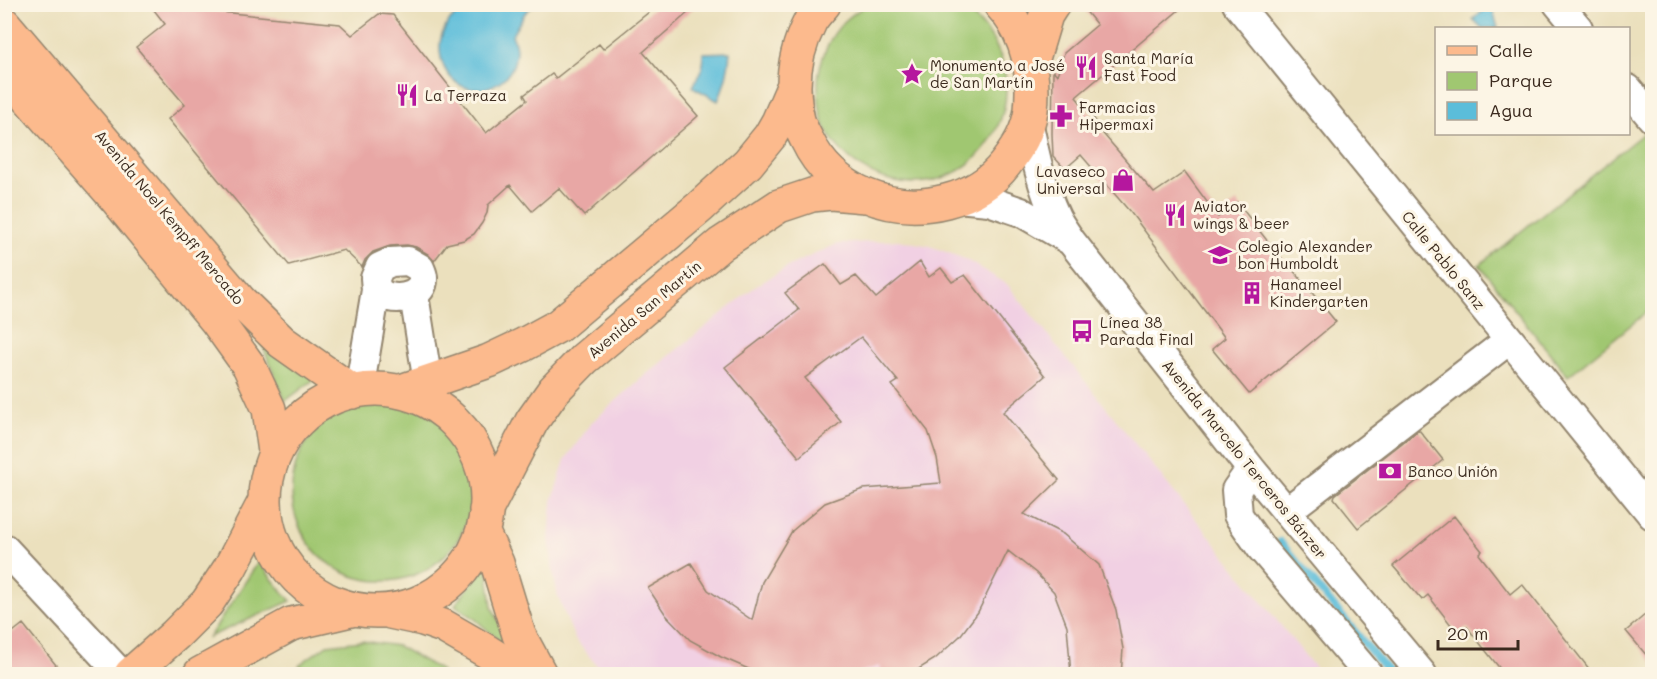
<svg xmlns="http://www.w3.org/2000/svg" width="1657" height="679" font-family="Mali,sans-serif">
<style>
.built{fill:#f1d0e3}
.green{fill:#a0c771;stroke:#6e7848;stroke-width:1.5}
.water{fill:#5bbdda;stroke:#4b747c;stroke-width:1.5}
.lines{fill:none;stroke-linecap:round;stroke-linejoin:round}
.stream{stroke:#5bbdda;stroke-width:8}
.building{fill:#e8a7a5}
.minor-casing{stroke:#93856e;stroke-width:32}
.major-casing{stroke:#93856e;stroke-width:36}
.minor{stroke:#fff;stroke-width:28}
.major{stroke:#fcba8d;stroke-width:33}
.labels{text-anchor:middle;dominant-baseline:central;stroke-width:6;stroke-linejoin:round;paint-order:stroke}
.poi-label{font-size:15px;fill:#3b2a1e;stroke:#fcf5e5;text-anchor:start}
.street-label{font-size:15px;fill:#3b2a1e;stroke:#fcf5e5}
</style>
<rect width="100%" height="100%" fill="#fcf5e5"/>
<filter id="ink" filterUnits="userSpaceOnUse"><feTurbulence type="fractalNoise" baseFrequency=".0167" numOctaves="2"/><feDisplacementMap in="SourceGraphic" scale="12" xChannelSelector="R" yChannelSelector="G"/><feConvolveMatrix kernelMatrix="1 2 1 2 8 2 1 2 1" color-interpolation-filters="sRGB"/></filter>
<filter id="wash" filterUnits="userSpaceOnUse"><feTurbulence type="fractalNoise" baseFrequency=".008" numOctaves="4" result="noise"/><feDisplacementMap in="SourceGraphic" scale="24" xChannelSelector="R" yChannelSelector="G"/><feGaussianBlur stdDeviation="1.35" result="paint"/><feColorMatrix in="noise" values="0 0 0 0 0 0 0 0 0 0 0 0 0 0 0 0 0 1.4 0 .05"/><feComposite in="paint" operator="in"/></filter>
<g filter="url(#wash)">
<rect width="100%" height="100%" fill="#ebe0bd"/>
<path class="built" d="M898 240 930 246 965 259 1007 284 1320 674H604L575 639 558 597 553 572 549 539 552 501 565 460 592 422 643 377 756 286 791 265 837 244Z"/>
<path class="green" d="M866 5C889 4 912 4 934 4 941 4 951 3 957 5 967 10 975 17 982 25 1007 54 1014 95 996 130 967 187 898 200 850 159 840 150 830 139 825 127 819 113 818 97 818 82 819 61 829 36 845 21 851 15 859 10 866 5Z
M1645 132 1652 142V308L1568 376 1479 265Z
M255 327 316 378 285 401Z
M292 491a90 90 0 1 1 180 0a90 90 0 1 1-180 0Z
M259 561 272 579 291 601 209 637Z
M487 564 492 607 514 654 474 618 455 605Z
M362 641 398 646 442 671 437 674H307L299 665 327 645Z"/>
<path class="water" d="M470 5H534L525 13 512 35C517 46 517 54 513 66 505 84 481 95 462 86 439 74 433 42 449 22 454 14 463 10 470 5Z
M1491 5 1498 28H1482L1473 19Z
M730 52C729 70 725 84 718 101L693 87 702 68 703 53Z"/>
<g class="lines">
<path class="stream" d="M1280 542 1390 674"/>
</g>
<g id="blocks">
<path class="building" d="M659 4H698L643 52 698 116 584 216 559 188 532 211 510 185 488 205 487 213 482 223 474 234 464 240 447 244 434 261 428 254 416 247 407 245 390 246 373 252 365 260 362 267 344 250 289 265 168 119 185 105 136 47 165 24 150 5 340 24 352 35 379 14 393 15 486 133 527 100 524 95 552 74 556 78 599 44 603 49Z
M1080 4H1186L1076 97 1095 120 1093 122 1154 193 1185 172 1218 217 1237 202 1276 252 1299 277 1336 322 1249 394 1212 349 1225 338 1131 213 1081 155 1065 169 1053 156 1052 134 1053 70 1057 75 1064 53 1097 25Z
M920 262 929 277 941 268 952 282 965 275 1045 376 1003 412 1059 480 1024 514 1063 534 1099 565 1116 610 1123 649 1121 675H1071L1067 626 1054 592 1036 573 1008 551 978 612 960 636 935 659 909 675H882L879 666 851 675H751V670L721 657 690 640 666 615 648 588 691 563 708 590 752 620 762 582 792 531 825 503 863 489 941 483 937 458 928 431 892 385 898 381 861 337 805 378 841 422 799 457 725 367 799 310 785 293 825 264 841 285 856 276 876 298Z
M1419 430 1443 460 1358 528 1334 498 1335 495Z
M1454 516 1482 551 1479 554 1510 594 1522 584 1594 675H1505L1467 627 1458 634 1428 595 1422 600 1393 566Z
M1653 608V663L1626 631Z
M23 624 64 675H4V639Z"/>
</g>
</g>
<g filter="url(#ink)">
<use href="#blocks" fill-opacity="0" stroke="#93856e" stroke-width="1.5"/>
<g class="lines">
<g class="minor-casing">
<path id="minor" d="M1237 4 1652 515
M1558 4 1578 28
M1628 89 1652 118
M1029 125C1035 156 1042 188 1056 217 1060 225 1066 233 1071 241L1251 469 1422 674
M957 198 989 201 1021 212 1069 240
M408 261 420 268C421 271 423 274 423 278 424 295 403 300 389 297 385 297 380 292 376 290L375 278 380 267 391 262Z
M414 295 431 402
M359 391 376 290
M1251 469 1236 490 1238 515 1261 548 1368 674
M1287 511 1509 340
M4 548 121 674"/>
</g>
<g class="major-casing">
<path id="major" d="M824 4C819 10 813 16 810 22 794 53 790 86 798 120 800 127 804 134 807 140 832 192 892 215 946 201 970 195 991 183 1006 163 1019 146 1028 131 1031 110 1035 71 1027 33 1000 4
M4 24 240 301 282 342 353 392
M1031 65 1046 15 1053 4
M4 70 118 201 216 320 249 366 269 409 275 452
M265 500a111 111 0 1 1 222 0a111 111 0 1 1-222 0Z
M401 391 489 361 523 345 558 326 700 207 748 163 770 136 778 122 793 87
M486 510 532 421 554 390 584 359 721 244 779 206 812 195 831 193 865 196
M483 533 497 563 519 635 540 674
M390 612 423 619 443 626 488 652 522 674
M131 674 175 635 207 603 230 568 264 503
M200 674 291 624 351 610"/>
</g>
<use href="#minor" class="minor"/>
<use href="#major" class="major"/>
</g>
</g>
<defs>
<g id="restaurant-bare" transform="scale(1.8)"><path d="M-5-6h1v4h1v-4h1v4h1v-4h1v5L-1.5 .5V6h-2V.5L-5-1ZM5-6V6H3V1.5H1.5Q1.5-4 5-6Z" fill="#b5179e" stroke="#fcf5e5" stroke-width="2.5" paint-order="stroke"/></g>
<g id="sight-bare" transform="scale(1.8)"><path d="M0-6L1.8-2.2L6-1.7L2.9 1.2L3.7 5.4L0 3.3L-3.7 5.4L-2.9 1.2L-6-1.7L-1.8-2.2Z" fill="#b5179e" stroke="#fcf5e5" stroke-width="2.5" paint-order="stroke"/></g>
<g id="pharmacy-bare" transform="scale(1.8)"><path d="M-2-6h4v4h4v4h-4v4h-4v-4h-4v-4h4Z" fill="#b5179e" stroke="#fcf5e5" stroke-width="2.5" paint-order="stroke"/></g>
<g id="shop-bare" transform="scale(1.8)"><path d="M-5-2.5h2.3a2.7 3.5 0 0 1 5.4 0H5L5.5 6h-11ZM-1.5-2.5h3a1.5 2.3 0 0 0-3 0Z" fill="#b5179e" stroke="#fcf5e5" stroke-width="2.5" paint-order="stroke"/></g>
<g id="school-bare" transform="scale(1.8)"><path d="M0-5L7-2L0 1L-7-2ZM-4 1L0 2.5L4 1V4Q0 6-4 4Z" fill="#b5179e" stroke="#fcf5e5" stroke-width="2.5" paint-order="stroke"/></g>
<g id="building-bare" transform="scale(1.8)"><path d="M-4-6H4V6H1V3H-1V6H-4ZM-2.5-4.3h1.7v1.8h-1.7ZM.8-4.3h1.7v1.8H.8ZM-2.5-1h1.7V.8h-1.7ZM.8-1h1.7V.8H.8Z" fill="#b5179e" stroke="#fcf5e5" stroke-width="2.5" paint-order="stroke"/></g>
<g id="bus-bare" transform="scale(1.8)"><path d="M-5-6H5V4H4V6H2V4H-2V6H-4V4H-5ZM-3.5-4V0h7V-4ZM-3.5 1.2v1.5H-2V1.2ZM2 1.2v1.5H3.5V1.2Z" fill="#b5179e" stroke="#fcf5e5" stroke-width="2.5" paint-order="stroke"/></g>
<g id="bank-bare" transform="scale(1.8)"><path d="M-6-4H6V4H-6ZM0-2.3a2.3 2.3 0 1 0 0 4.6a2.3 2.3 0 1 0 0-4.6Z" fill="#b5179e" stroke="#fcf5e5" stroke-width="2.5" paint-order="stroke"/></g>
</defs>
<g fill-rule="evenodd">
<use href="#restaurant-bare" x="1086" y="67"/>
<use href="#sight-bare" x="912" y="74"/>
<use href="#restaurant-bare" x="407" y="95"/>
<use href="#pharmacy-bare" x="1061" y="116"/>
<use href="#shop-bare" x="1123" y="180"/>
<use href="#restaurant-bare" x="1175" y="215"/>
<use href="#school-bare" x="1220" y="255"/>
<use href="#building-bare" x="1252" y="293"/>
<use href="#bus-bare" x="1082" y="331"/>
<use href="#bank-bare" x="1390" y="471"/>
</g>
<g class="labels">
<g class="poi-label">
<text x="1104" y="58">Santa María<tspan x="1104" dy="17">Fast Food</tspan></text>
<text x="930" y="65">Monumento a José<tspan x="930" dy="17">de San Martín</tspan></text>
<text x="425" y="95">La Terraza</text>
<text x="1079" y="107">Farmacias<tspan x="1079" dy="17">Hipermaxi</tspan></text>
<text x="1105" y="171" text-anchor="end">Lavaseco<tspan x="1105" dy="17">Universal</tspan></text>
<text x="1193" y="206">Aviator<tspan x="1193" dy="17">wings &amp; beer</tspan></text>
<text x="1238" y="246">Colegio Alexander<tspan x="1238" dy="17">bon Humboldt</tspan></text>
<text x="1270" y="284">Hanameel<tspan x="1270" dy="17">Kindergarten</tspan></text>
<text x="1100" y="322">Línea 38<tspan x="1100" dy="17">Parada Final</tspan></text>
<text x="1408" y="471">Banco Unión</text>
</g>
<g class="street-label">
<text transform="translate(170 217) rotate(50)">Avenida Noel Kempff Mercado</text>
<text transform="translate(1444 260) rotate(51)">Calle Pablo Sanz</text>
<text transform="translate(644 309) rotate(-40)">Avenida San Martín</text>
<text transform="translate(1245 459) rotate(51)">Avenida Marcelo Terceros Bánzer</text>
</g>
</g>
<rect width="1657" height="679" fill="none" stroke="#fcf5e5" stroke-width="24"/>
<rect x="1435" y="27" width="195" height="108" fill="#fcf5e5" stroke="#afa495" stroke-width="1.5"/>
<rect x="1447" y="46" width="30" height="9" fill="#fcba8d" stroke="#afa495" stroke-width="1.5"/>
<text x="1489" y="57" font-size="18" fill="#3b2a1e">Calle</text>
<rect x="1447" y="72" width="30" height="18" fill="#a0c771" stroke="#afa495" stroke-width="1.5"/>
<text x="1489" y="87" font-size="18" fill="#3b2a1e">Parque</text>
<rect x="1447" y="102" width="30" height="18" fill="#5bbdda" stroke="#afa495" stroke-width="1.5"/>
<text x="1489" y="117" font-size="18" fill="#3b2a1e">Agua</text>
<path d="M1438 640v9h80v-9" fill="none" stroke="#3b2a1e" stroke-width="3"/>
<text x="1447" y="640" font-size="18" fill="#3b2a1e" stroke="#fcf5e5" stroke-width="4.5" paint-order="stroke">20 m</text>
</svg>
